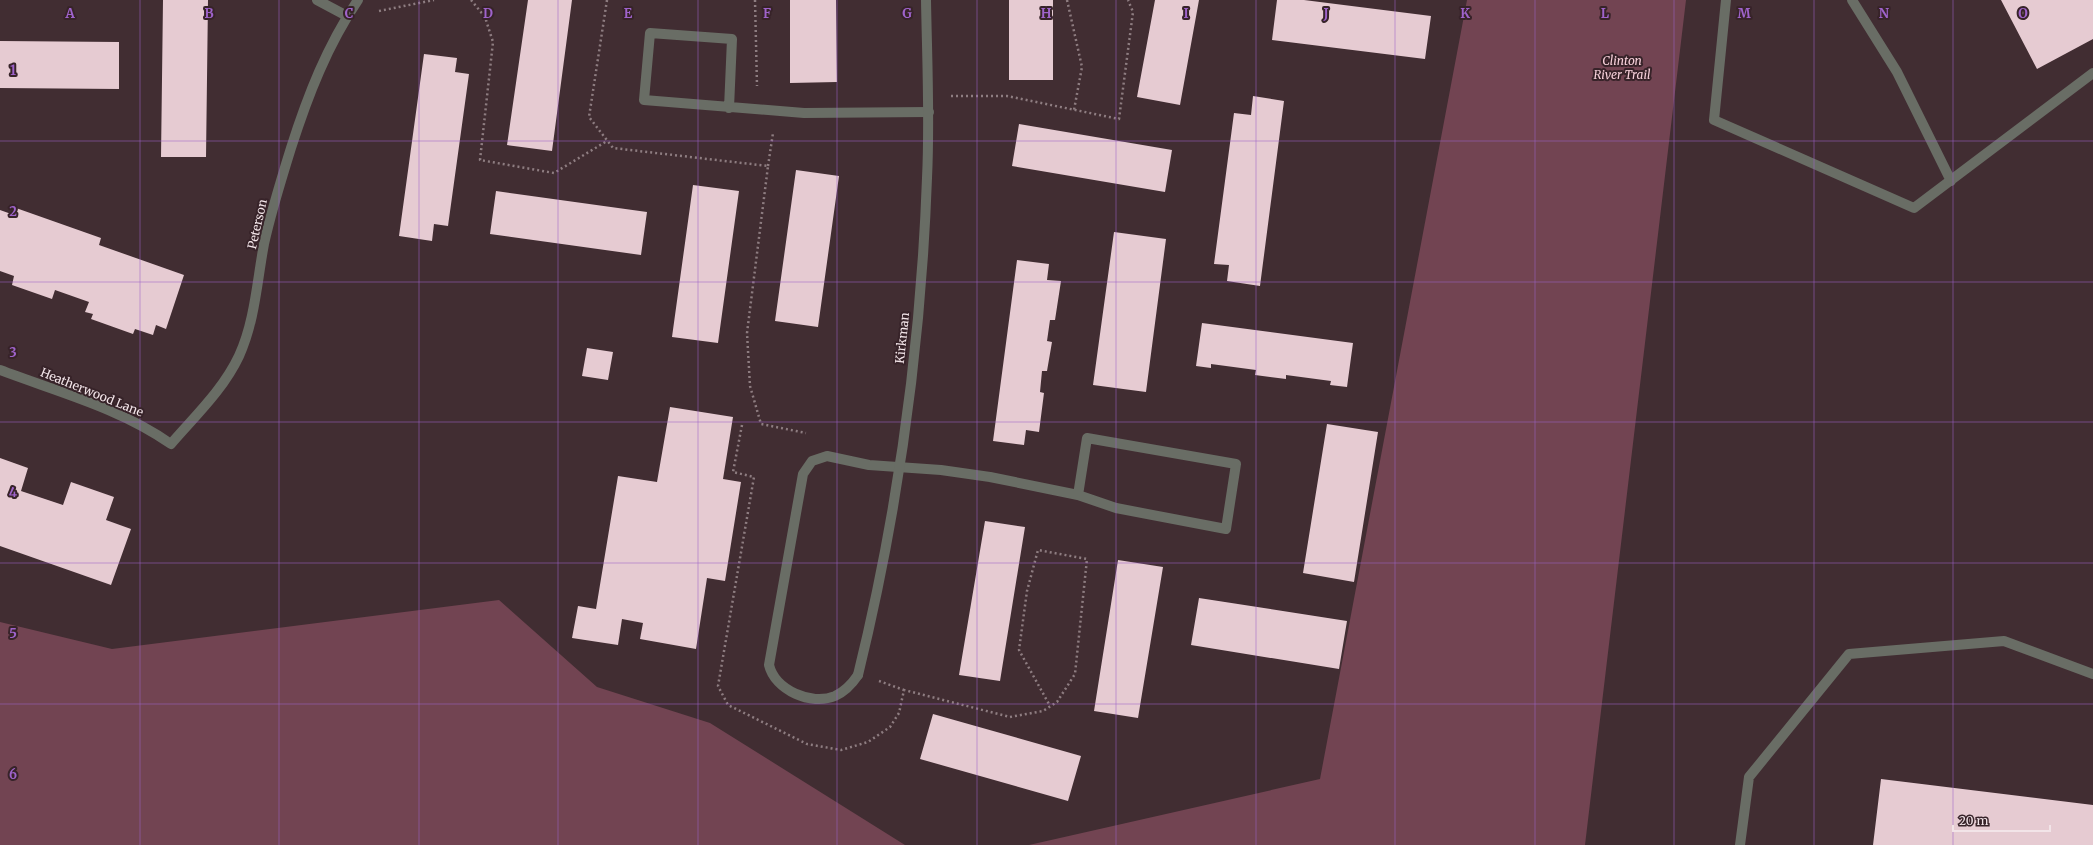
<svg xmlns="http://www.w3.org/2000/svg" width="2093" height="845" font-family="Merriweather,serif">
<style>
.green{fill:#724452}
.building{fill:#e6cbd2}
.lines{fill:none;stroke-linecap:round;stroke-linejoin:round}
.path{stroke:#8e7d81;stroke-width:2.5;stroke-dasharray:2 3;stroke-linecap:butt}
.lane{stroke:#696d65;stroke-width:10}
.street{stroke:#696d65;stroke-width:10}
.grid{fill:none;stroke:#9f63cb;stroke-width:1;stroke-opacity:0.55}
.labels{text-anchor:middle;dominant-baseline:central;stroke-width:4;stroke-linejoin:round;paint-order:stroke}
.park-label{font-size:12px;font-style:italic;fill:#f7d0da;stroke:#372329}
.street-label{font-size:12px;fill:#f2e4e8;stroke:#372329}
.grid-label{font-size:13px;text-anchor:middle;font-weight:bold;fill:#9f63cb;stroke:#372329;stroke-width:4;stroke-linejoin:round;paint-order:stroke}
</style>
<rect width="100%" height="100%" fill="#412d32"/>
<path class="green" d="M1467 0H1686L1585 845H1029L1320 779Z
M499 600 597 687 710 723 905 845H0V622L112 649Z"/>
<path class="building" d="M163 0H208L206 157H161Z
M528 0H572L552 151 507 145Z
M790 0H836L837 82 790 83Z
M1009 0H1053V80H1009Z
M1155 0H1199L1180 105 1137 97Z
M1277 0H1304L1431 16 1425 59 1272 40Z
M2001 0H2093V39L2037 69Z
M0 41 119 42V89L0 88Z
M424 54 457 58 455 72 469 74 448 226 434 224 432 241 399 236Z
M1253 96 1284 101 1260 286 1227 281 1229 265 1214 264 1234 113 1251 115Z
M1019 124 1172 150 1165 192 1012 166Z
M796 170 839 176 818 327 775 321Z
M693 185 739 191 718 343 672 337Z
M496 191 647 212 641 255 490 234Z
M16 208 101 238 99 245 184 275 166 329 156 325 153 335 135 329 133 334 91 319 93 314 85 312 89 302 55 290 52 299 12 285 14 276 0 271V210L14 215Z
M1114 232 1166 239 1146 392 1093 385Z
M1017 260 1049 264 1047 280 1061 281 1055 320H1050L1047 341 1052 342 1047 371H1042L1040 392 1044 393 1039 432 1026 430 1024 445 993 441Z
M1202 323 1353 343 1347 387 1330 385 1331 381 1286 375V379L1255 375 1256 370 1211 364V368L1196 366Z
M587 348 613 352 608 380 582 376Z
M670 407 733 417 723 479 741 482 725 581 707 578 696 649 640 639 643 623 622 619 618 645 572 638 578 606 596 609 618 476 657 482Z
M1327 424 1378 432 1354 582 1303 573Z
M0 458 28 468 21 491 63 505 71 482 114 497 106 520 131 529 111 585 0 546Z
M985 521 1025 527 1000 681 959 675Z
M1118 560 1163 567 1138 718 1094 711Z
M1199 598 1347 621 1339 669 1191 645Z
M933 714 1081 756 1068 801 920 759Z
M1881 779 2093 805V845H1873Z"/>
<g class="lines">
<path class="path" d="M471 0 485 17 493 42 480 160 554 173 607 141
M607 0 589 117 613 148 768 166 747 333 750 386 761 424 806 433
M755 0 757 86
M1067 0 1082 67 1074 110
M379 11 434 0
M951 96H1007L1119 119 1133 12 1128 0
M768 166 773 133
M742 425 733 472 754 477 718 686 728 705 807 744 841 750 868 742 890 727 899 713 904 690 1010 717 1043 711 1057 702 1075 674 1087 559 1038 550 1027 591 1019 650 1050 706
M879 681 904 690"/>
<path class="lane" d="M317 0 347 16
M1726 0 1714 120 1914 208 2093 73
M1852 0 1897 72 1951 181
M729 108 732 39 650 33 644 100 804 113 929 112
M858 675C852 684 846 691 835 696 811 706 775 690 769 665L803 474 812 461 827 456 869 465 941 470 990 477 1078 495 1116 508 1226 529 1236 464 1087 438 1078 495
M1740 845 1749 777 1849 654 2004 641 2093 674"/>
<path class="street" d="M0 370C58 392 120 408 171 444 195 416 223 390 239 356 255 321 257 281 264 244 271 212 281 180 291 148 308 95 327 46 358 0
M858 675C898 512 921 345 927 178 930 118 927 59 926 0"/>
</g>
<path class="grid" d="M140 0V845M279 0V845M419 0V845M558 0V845M698 0V845M837 0V845M977 0V845M1116 0V845M1256 0V845M1395 0V845M1535 0V845M1674 0V845M1814 0V845M1953 0V845M0 141H2093M0 282H2093M0 422H2093M0 563H2093M0 704H2093"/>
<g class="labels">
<g class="park-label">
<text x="1622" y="60">Clinton<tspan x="1622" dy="14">River Trail</tspan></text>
</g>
<g class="street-label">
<text transform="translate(257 224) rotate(-77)">Peterson</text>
<text transform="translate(902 338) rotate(-84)">Kirkman</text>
<text transform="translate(92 392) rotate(22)">Heatherwood Lane</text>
</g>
</g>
<g class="grid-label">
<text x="70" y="18">A</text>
<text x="209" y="18">B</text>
<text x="349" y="18">C</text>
<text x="488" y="18">D</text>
<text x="628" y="18">E</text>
<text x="767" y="18">F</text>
<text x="907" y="18">G</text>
<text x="1046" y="18">H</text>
<text x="1186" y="18">I</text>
<text x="1326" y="18">J</text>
<text x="1465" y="18">K</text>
<text x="1605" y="18">L</text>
<text x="1744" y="18">M</text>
<text x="1884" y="18">N</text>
<text x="2023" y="18">O</text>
<text x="13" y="75">1</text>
<text x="13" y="216">2</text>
<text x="13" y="357">3</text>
<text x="13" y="497">4</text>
<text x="13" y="638">5</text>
<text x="13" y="779">6</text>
</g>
<path d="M1953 825v6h97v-6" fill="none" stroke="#f2e4e8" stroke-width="2"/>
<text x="1959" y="825" font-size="12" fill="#f2e4e8" stroke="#372329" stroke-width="3" paint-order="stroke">20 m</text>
</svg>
